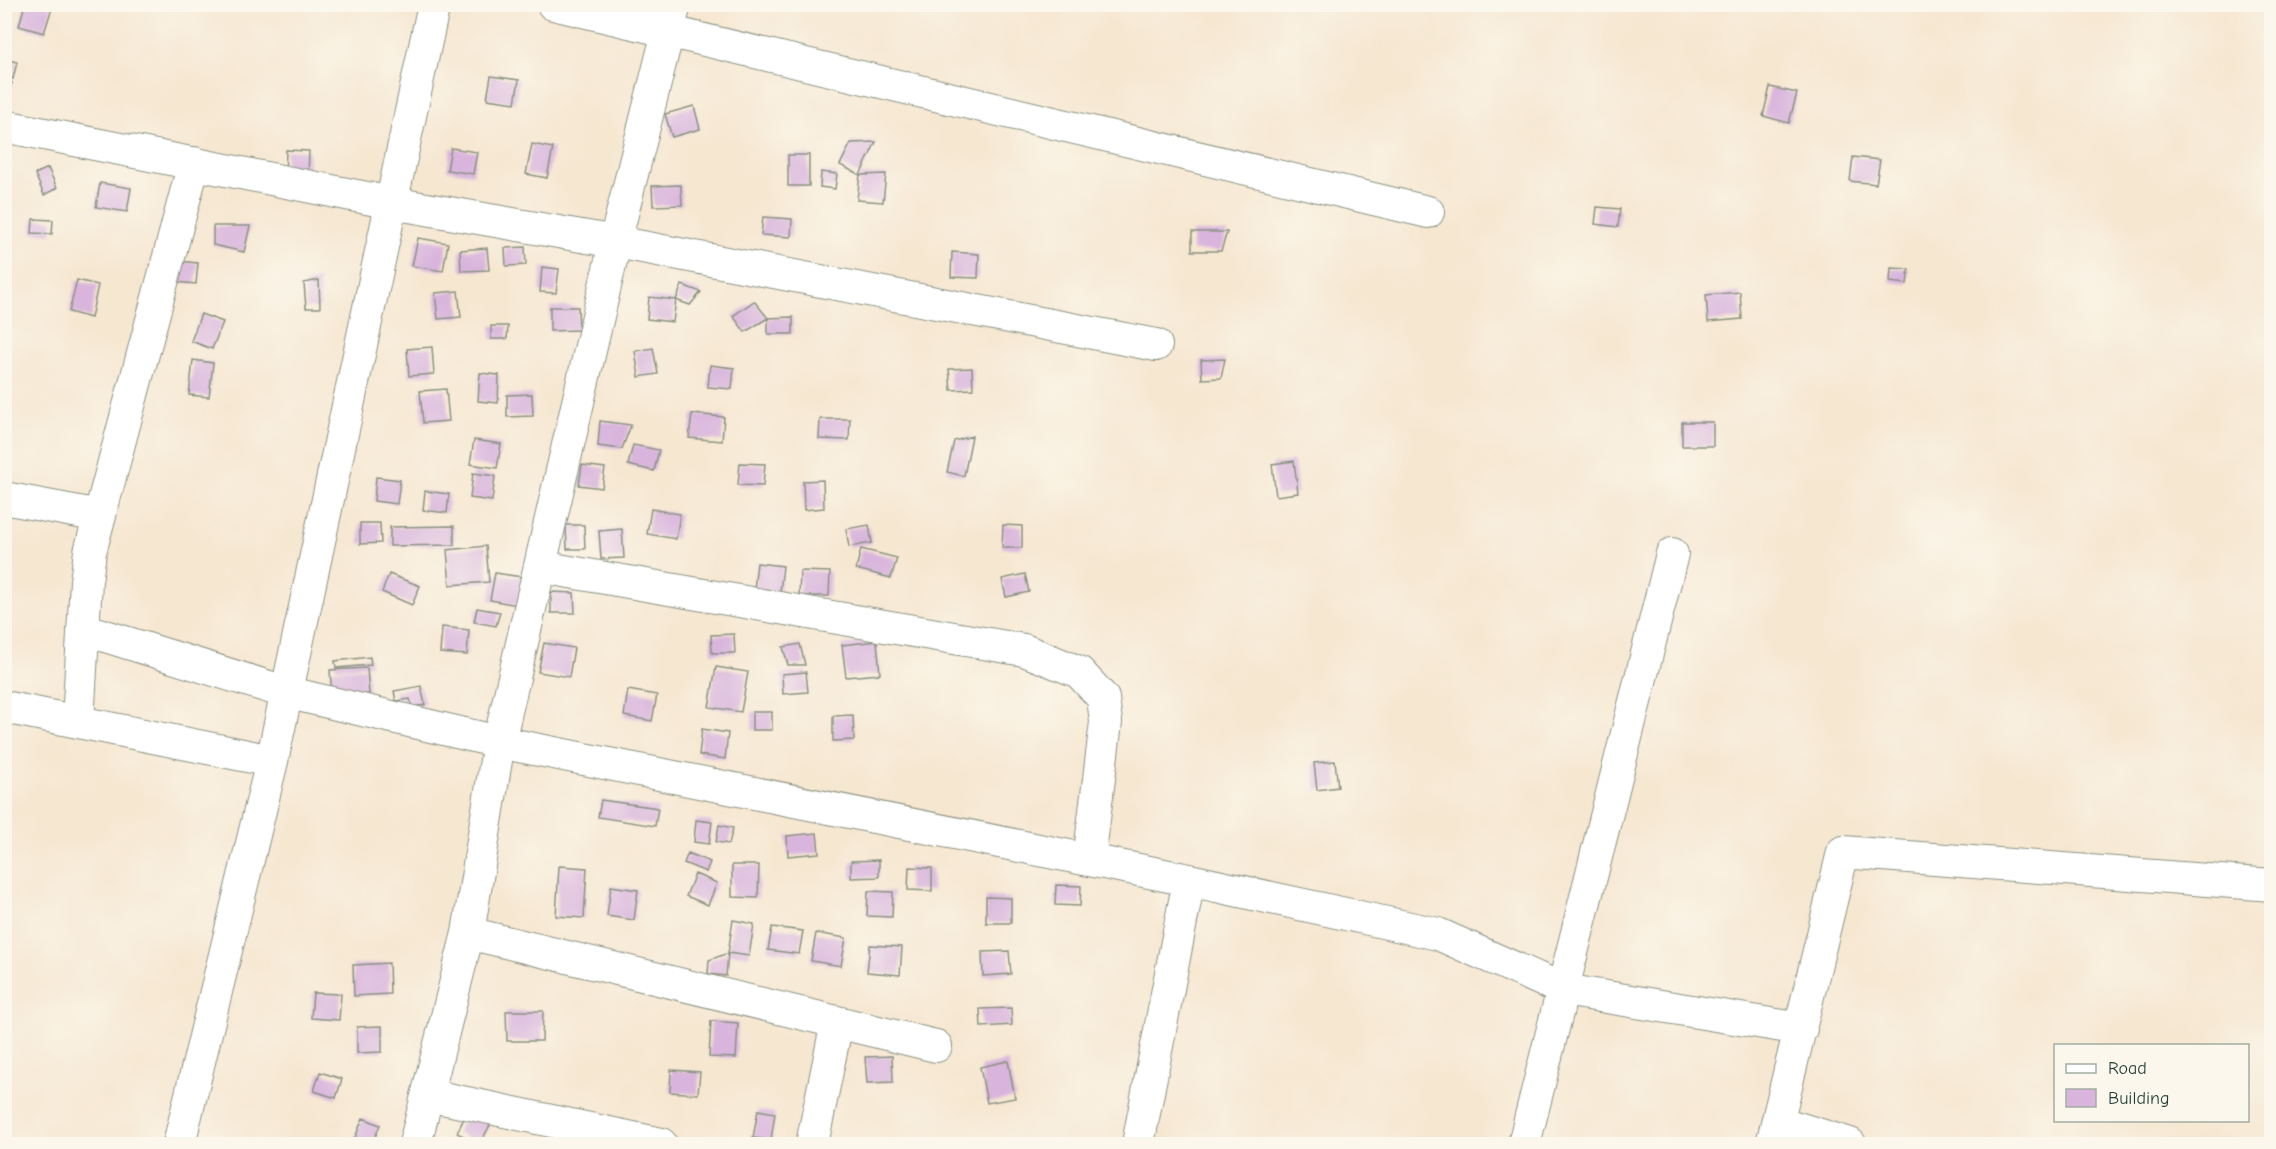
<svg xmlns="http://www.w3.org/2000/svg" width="2276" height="1149" font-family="'Comic Neue',sans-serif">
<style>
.building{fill:#d9b5dd}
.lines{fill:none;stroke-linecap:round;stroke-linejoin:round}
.minor-casing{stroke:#8a9282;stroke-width:34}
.minor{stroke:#fff;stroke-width:32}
</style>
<rect width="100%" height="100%" fill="#fbf7ec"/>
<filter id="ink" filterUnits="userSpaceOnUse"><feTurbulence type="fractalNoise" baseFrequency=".0167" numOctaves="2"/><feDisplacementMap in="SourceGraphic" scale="12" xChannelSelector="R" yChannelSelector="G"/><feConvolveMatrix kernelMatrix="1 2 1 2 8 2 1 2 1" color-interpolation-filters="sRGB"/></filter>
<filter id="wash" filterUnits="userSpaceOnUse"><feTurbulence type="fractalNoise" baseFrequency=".008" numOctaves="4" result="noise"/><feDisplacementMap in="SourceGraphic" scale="24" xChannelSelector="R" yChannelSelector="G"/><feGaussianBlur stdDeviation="1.35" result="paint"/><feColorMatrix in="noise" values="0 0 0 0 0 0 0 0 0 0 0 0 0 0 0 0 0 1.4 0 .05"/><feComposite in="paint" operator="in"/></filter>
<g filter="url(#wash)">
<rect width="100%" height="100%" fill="#f6e7d1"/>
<g id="blocks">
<path class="building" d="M25 4H42L52 8 44 33 19 26Z
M974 4H1006V7L974 9Z
M4 59 17 62 13 79 4 77Z
M491 76 519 80 515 103 487 99Z
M4 83H12L5 102H4Z
M1770 87 1797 93 1789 123 1763 116Z
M694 106 700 129 672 137 665 114Z
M876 142 860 175 840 165 851 143Z
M532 144 553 148 547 178 526 174Z
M451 148 477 152 473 174 447 170Z
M286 150 309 151 308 176H285Z
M788 155H809V186H788Z
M1853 157 1880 160 1876 184 1850 181Z
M48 168 57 188 44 195 35 174Z
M821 172 837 174 835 189 820 187Z
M886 174 883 202 857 200 860 175Z
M100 183 131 188 127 212 96 207Z
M681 185 682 205 653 206 652 186Z
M1597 207 1620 209 1618 227 1595 224Z
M763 217 792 219 791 237 761 235Z
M33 219 53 220 52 234 32 233Z
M213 226H250L244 252 213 245Z
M1192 232H1227L1221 251H1192Z
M418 238 448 243 443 271 412 266Z
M525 247 526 265 506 266 505 248Z
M487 248 489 270 461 271 460 250Z
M952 252 979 254 978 278 951 277Z
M178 261 198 263 196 284 176 282Z
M542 267 559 269 556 293 540 292Z
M1891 268 1909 269 1907 284 1890 282Z
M77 280 98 285 91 318 69 312Z
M319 280 320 308H306L304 283Z
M682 285 701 292 690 305 676 300 673 322 647 319 649 297 676 300Z
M458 291 461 317 438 319 435 293Z
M1740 292 1742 319 1708 322 1706 295Z
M754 301 768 318 745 332 733 316Z
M550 307H578L579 330 550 331Z
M201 314 223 322 212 349 191 341Z
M793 317V334H768V318Z
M491 326H508L507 339H491Z
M432 347 434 374 409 376 407 349Z
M653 348 658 374 639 377 635 351Z
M1225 359 1221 378 1202 379 1201 360Z
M193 360 213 363 209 397 189 395Z
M710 365 734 368 732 389 708 387Z
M972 368 973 389 951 390 949 369Z
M480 373 499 375 498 403 478 401Z
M446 389 449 421 423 423 420 391Z
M532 394 533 416 507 417V395Z
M692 414 724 417 722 441 689 438Z
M820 419H850L849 440 819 439Z
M600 421 631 425 622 449 598 446Z
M1682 422H1713V446H1682Z
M972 436 964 476 947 472 954 441Z
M474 440 501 444 497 468 470 464Z
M633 445 659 450 654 471 628 465Z
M1294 461 1298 493 1276 496 1272 464Z
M740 463 765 464 763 486 738 485Z
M582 465 605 468 602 488 579 485Z
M473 473 495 476 492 501 470 498Z
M376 477 400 480 397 504 374 501Z
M823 480 824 508 804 510 803 481Z
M425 491 449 494 447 513 423 510Z
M651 509 680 514 676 539 647 534Z
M360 523H380L381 543 360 544Z
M566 525H584L585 549H567Z
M869 525 872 543 849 547 846 529Z
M1003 525 1022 526V548H1002Z
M454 526V545L390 546V527Z
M622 529 624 558 601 559 599 531Z
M486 546 489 582 450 585 447 550Z
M861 549 897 558 891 578 856 569Z
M757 563 783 566 780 592 754 589Z
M800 571 830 572 829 596H799Z
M495 573 522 577 517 605 490 600Z
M389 574 420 586 412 605 382 592Z
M1025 574 1029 592 1006 597 1002 579Z
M551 592 574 593 575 613H551Z
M477 608 500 612 496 626 474 622Z
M442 627 469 630 467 655 440 653Z
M734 634 735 653H712L711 635Z
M877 641 880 674 846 677 842 645Z
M544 643 574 648 569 677 538 672Z
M800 644 805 665H788L783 647Z
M370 657 371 665 336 668 335 661Z
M716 667 748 672 741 712 709 707Z
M367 668 369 694 332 697 330 670Z
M806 672 808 692 783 694 782 674Z
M421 686 425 705 412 707 410 699 396 701 394 691Z
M628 690 657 695 652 721 624 716Z
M752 712H772V730H752Z
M853 715 854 740 833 741V716Z
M702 729 728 733 725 759 699 755Z
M1335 761 1338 787 1317 790 1314 763Z
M601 800 658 808 655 826 598 817Z
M696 820 712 822 709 844 694 842Z
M719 825 733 828 729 844 716 842Z
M817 833 819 853 788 856 787 836Z
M688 853 710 862 706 872 684 863Z
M879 860V877L851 878V861Z
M732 865H759L758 898 732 897Z
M559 866 587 868 584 918 556 916Z
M909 867 932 868V891L908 890Z
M695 874 717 883 708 905 686 896Z
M1056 885 1081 886 1080 906 1055 905Z
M611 886 638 890 634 920 607 916Z
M868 891 893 892 892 917 867 916Z
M986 897 1011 898V923H986Z
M733 920 754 924 749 956 728 953Z
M772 927 803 931 799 954 768 950Z
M816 933 846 938 841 966 811 961Z
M870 945 902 947 900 975 867 972Z
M1009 951 1011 974 983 976 982 952Z
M728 953 726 976 708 974 709 960Z
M389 963 390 994 354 996 353 965Z
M313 993 341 994 339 1020 311 1018Z
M1011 1008 1012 1025 981 1027 980 1009Z
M506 1011H543L542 1041H507Z
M711 1021 738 1023 736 1058 709 1057Z
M382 1026V1052L357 1053V1027Z
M892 1056 893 1082 867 1083 865 1057Z
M1008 1061 1015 1098 987 1103 980 1067Z
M671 1070 700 1072 698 1094 670 1092Z
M320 1072 342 1079 336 1098 314 1091Z
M758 1110 775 1113 771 1140 753 1138Z
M466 1114 490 1125 480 1144 457 1133Z
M363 1118 380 1125 373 1142 354 1140Z"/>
</g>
</g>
<g filter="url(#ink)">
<use href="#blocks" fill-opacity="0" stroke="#8a9282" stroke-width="1.5"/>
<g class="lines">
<g class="minor-casing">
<path id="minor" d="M553 4 1428 212
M4 126 392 203 616 242 1156 345
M4 498 100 516
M541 567 1024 650 1079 672 1103 698 1106 722 1089 860
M83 629 285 692 499 742 1189 880 1438 934 1564 990 1801 1029
M4 707 272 761
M78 722 86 581 90 552 194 163
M468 933 936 1046
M428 1095 661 1144
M1778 1122 1850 1144
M179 1144 272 761 434 4
M415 1144 468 933 499 742 619 226 675 4
M812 1144 837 1022
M1138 1144 1189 880
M1524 1144 1672 554
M1772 1144 1843 852 2272 885"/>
</g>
<use href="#minor" class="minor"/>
</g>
</g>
<rect width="2276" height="1149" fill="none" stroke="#fbf7ec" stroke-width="24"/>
<rect x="2054" y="1044" width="195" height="78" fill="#fbf7ec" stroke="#a3ada2" stroke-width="1.5"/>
<rect x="2066" y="1064" width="30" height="9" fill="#ffffff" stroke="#a3ada2" stroke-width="1.5"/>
<text x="2108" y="1074" font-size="18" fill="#1f3d34">Road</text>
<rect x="2066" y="1089" width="30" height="18" fill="#d9b5dd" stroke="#a3ada2" stroke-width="1.5"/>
<text x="2108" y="1104" font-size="18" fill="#1f3d34">Building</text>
</svg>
